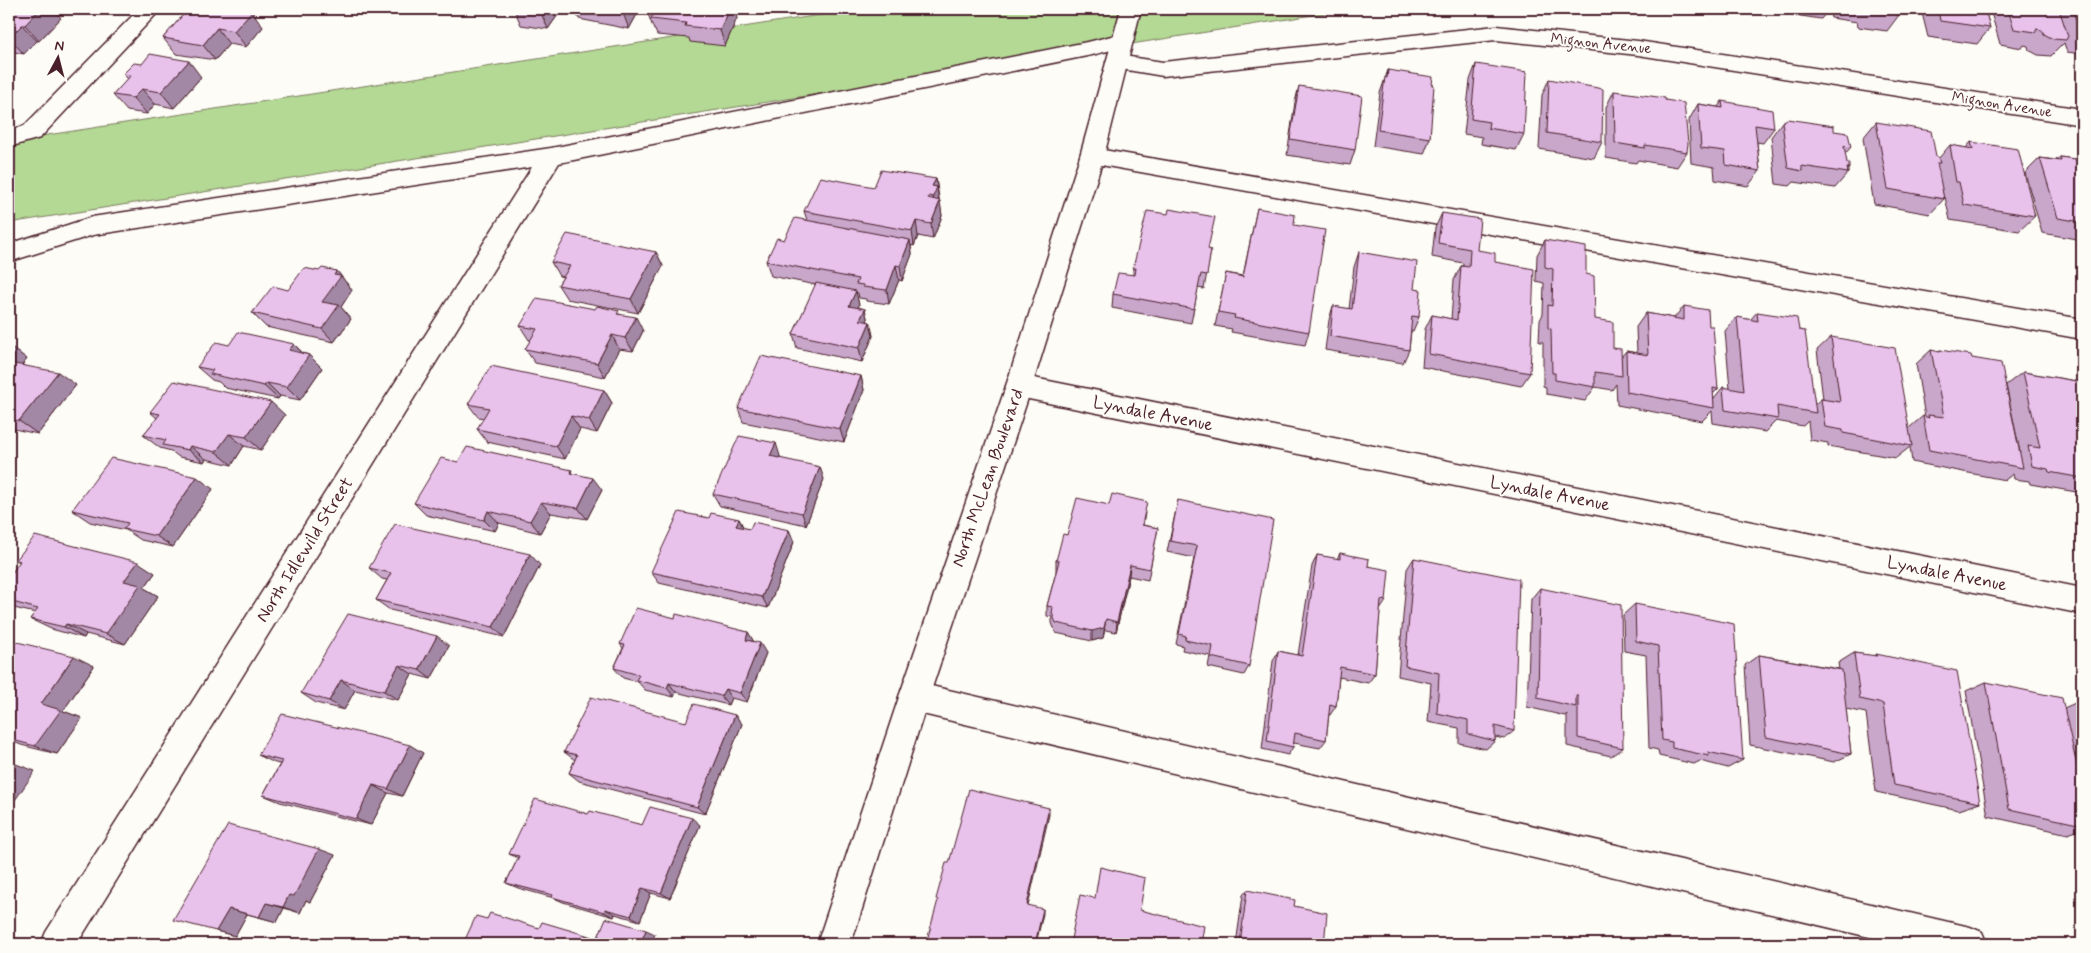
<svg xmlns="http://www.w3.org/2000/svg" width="2091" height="953" font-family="Mynerve,sans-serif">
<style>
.green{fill:#b3d994;stroke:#7e7c60}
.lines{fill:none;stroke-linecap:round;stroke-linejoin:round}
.minor-casing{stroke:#4a1f2b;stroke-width:3}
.major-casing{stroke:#4a1f2b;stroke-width:3}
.minor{fill:#fdfcf7;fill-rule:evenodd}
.major{fill:#fdfcf7;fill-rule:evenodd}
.wall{fill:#c8a7cb;stroke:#4a1f2b}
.shaded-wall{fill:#a388a5;stroke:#4a1f2b}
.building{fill:#e9c2ec;stroke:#4a1f2b}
.labels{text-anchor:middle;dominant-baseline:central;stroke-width:4;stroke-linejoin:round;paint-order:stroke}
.far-street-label{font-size:15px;fill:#4a1f2b;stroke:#fdfcf7}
.street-label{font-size:18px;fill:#4a1f2b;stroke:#fdfcf7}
</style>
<rect width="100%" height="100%" fill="#fdfcf7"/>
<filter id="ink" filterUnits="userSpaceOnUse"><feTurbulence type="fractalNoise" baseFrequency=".02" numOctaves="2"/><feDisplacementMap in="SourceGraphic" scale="10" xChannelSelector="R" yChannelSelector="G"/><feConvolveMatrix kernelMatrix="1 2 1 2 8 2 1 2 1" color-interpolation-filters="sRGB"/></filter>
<g filter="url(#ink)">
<path class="green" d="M859 9H1351L9 223V141Z"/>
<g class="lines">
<g class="minor-casing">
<path id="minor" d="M139 9H161L40 138 9 147V131L24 126Z
M1496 26 1638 41 2082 109V125L1638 55 1496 40 1163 76 1109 67 1106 62 1109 57 1117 55 1163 62Z
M1123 33 1131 35 1134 40 1131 45 1092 55 559 163 77 944H41L46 932 532 167 93 235 9 262V244L92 217 551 148 1092 41Z
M1092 148 2082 319V339L1084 162 1080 156 1084 150Z
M1019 375 2082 588V614L1019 397 1010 394 1006 386 1010 378Z
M914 682 1970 927 1982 932 1987 944H1899L914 712 903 707 899 697 903 687Z"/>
</g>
<g class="major-casing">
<path id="major" d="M1121 9H1141L1104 156 1032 386 929 697 851 944H817L899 697 1006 386 1080 156Z"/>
</g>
<use href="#minor" class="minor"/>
<use href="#major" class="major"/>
</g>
<path class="wall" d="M9 9 61 18 39 41H37L24 54 9 51Z
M188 9 263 27 246 47 229 44 215 60 176 54 163 38Z
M514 9H562L548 29 521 25Z
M574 9H643V10L640 9 629 29 579 19Z
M1773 9H1829L1821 19 1774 12Z
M1829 9H1898L1899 15 1887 31 1858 27 1857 22 1831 18Z
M1921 9H1985L1990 28 1977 44 1928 37Z
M1990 9H2082V54L2067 52 2064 43 2051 56 2038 55 2029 50 2028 46 2024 45 2022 48 2000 44Z
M648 14 737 18 725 46 690 42 689 38 657 35 655 30H654Z
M142 64 201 77 174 108 155 104 147 114 127 111 113 95 128 79 123 74Z
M1476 64 1524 134 1516 150 1481 144 1482 137 1464 134 1470 80Z
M1388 70 1432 84 1430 138 1424 154 1373 146 1380 93Z
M1549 79 1602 142 1594 158 1539 149 1542 95Z
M1299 86 1355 150 1350 165 1287 155 1295 102Z
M1614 91 1687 152 1677 167 1638 160 1636 163 1606 158V107Z
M1722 101 1774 128 1763 143 1757 142 1760 171 1748 186 1715 180 1714 167 1691 163 1689 120 1698 104 1718 107Z
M1782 122 1834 131 1851 147 1845 154 1847 163 1849 168 1848 170V173L1835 188 1794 182 1790 186 1776 184 1771 137Z
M1876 122 1939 158 1950 145 1966 148 1971 142 2035 216 2019 231 1950 220 1945 197 1944 199 1930 214 1874 204 1863 138Z
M2060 157 2082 160V240L2042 233 2025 173 2040 158 2056 160Z
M936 179 942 216 933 239 918 236 914 246 911 245 912 254 902 281 899 280 889 304 866 301V299L859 298 858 293H856L859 305 858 307 865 309 868 322H870L873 336 862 362 797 348 793 334 816 285 771 276 766 261 784 240 807 220 804 211 874 187Z
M1257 208 1294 225 1309 332 1305 345 1231 332 1232 329 1215 326 1226 273 1243 276Z
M1442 213 1477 250 1495 262 1530 373 1521 386 1422 367 1425 329 1432 315 1451 319 1454 280 1461 266H1463V263L1432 257 1435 228Z
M1545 240 1586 274 1595 319 1613 348 1621 357 1626 351 1637 353 1636 327 1646 313 1674 318 1684 306 1709 326 1718 389 1713 394 1714 398 1723 387 1730 389 1725 331 1737 317 1750 320 1757 312 1799 330 1815 404 1821 399H1823L1817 350 1831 337 1909 428 1923 416 1925 417 1916 364 1931 350 1937 352 1940 350 1972 358 2020 452 2006 385 2023 372 2082 382V493L2030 484 2029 481 2014 479 2013 474 2005 480 1912 462 1910 447 1896 458 1828 446V443L1810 440 1808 421 1803 426 1776 421 1765 432 1713 423 1712 411 1702 421 1617 405 1616 384 1612 390 1595 387 1585 401 1546 394V387L1543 386V342H1539L1540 320 1543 314 1544 283 1536 281 1537 255Z
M1208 249 1211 250 1204 289 1198 288 1191 323 1112 308 1113 294 1133 275V268Z
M656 252 663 266 638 313 567 299 558 285 563 277 559 276 551 262Z
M1359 252 1414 289 1419 317 1413 331H1411L1409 350 1403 363 1325 350 1329 320 1333 306 1349 309 1354 267Z
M319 271H337L352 290 341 307 351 319 334 342 266 327 252 313Z
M620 314 643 331 633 351 619 349 605 377 535 363 525 349 531 340H529L520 326Z
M294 344 303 353 309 355 322 368 300 400 280 396 278 399 225 388 219 382 212 380 197 367 229 345Z
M9 345 27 359 22 365 76 385 38 434 9 428Z
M861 376 864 390 844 442 743 422 738 408Z
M604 390 612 403 597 433 580 429 565 459 487 442 477 429 484 418 478 417 468 404Z
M150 412 285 415 261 450 244 446 232 465 206 459 204 462 179 457 171 451 160 448 143 435 157 418Z
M780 456V458L824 479 806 525 720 506 713 494Z
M458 462 574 474 602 490 587 519 551 513 540 533 499 523 495 531 426 515 414 503Z
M213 489 173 547 141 540 126 530 90 522 72 510Z
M1178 500 1249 666 1244 675 1208 667 1210 656 1182 650 1183 646 1176 644 1194 558 1167 552Z
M1145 513 1143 525 1158 528 1148 580 1129 576 1116 632 1105 630 1103 638 1092 641 1056 633 1052 623V617L1047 616V606L1056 572V561L1067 535Z
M709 518 739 519 744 528 750 529 789 530 794 542 768 608 659 583 651 572Z
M1340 553 1368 566 1386 601 1380 610 1375 674 1368 683 1339 677 1336 706 1330 715 1329 714 1326 740 1320 748 1294 743 1293 747 1288 755 1262 749 1273 661 1278 651 1298 655 1312 566 1317 555 1337 559Z
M1414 558 1514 731 1504 739 1495 737V741L1486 749 1459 743V728L1428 722 1431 683 1398 676 1407 569Z
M16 560 155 573 144 588 158 596 125 644 86 634 84 638 51 629 30 619 35 613 14 608 9 605V577L20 562Z
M540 565 504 637 390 610 376 600 387 580 382 579 369 568Z
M1540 588 1623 748 1611 756 1567 746V714L1565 716 1527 707 1531 599Z
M1635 604 1743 760 1728 768 1700 761 1694 764 1659 756 1658 750 1649 748 1646 655 1624 651 1623 615Z
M675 618 748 632 754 642 766 653 747 702 731 698 728 705 676 692 674 697 645 690 638 682 623 678 614 668 623 648 620 644Z
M9 640 94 666 63 711 82 718 57 754 21 745 9 740V722L12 718 9 717Z
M449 646 431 679 412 674 398 700 355 690 344 710 316 703 301 693Z
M1854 653 1873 656 1876 654 1980 803 1959 810 1876 792 1866 713 1846 709 1851 754 1834 762 1750 745 1745 665 1759 655 1839 669 1838 663Z
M1986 682 2064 708 2082 700V756L2075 754 2082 789V829L2068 834 1988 816 1966 691Z
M735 715 742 724 705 814 579 781 569 773 575 760 564 752 686 722Z
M423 753 402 796 388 793 371 825 280 802 263 795 280 764 275 763 258 755Z
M588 814 642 825H700L670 898 651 893 640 921 615 914 614 917 563 902 554 898 518 888 506 883 518 858 509 854Z
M335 855 310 902 306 900 300 913 284 908 277 922 247 914 235 936 216 931Z
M1247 890 1294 906 1324 944H1236L1243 895Z"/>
<path class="shaded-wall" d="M40 9H53L61 18 39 41 25 25Z
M544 9H562L548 29 541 13Z
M625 9H640L629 29 623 13Z
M730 9H734L737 18 725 46 720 30Z
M252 11 263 27 246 47 234 31Z
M22 25 37 41 24 54 9 38Z
M217 28 229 44 215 60 203 45Z
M189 61 201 77 174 108 161 92Z
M142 89 155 104 147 114 133 98Z
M936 179 939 202 935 212 932 186Z
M940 201 942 216 933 239 931 224Z
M916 221 918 236 914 246 912 231Z
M910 240 912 254 902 281 900 266Z
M656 252 663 266 638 313 631 299Z
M896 265 899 280 889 304 887 290Z
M337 271 352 290 341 307 351 319 334 342 322 329V302L334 275Z
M856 291 859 305 853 320 849 306Z
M865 309 868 323 860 320Z
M636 317 643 331 633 351 625 338Z
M870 322 873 336 862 362 859 348Z
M612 335 619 349 605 377 597 363Z
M294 344 307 358 309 355 322 368 300 400 287 387 289 350Z
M9 345 27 359 15 374 9 369Z
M58 372 76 385 38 434 19 421Z
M861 376 864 390 844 442 840 429Z
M267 383 280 396 278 399 264 386Z
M604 390 612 403 597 433 589 420Z
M271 402 285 415 261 450 246 437Z
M571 416 580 429 565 459 556 446Z
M229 434 244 446 232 465 216 452Z
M776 443 780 456 775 469 770 456Z
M190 446 206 459 204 462 188 450Z
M9 459 13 462 9 467Z
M820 467 824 479 806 525 802 513Z
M197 477 213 489 173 547 156 536Z
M593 478 602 490 587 519 578 508Z
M541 502 551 513 540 533 530 521Z
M488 511 499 523 495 531 484 520Z
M739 519 745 531 736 526Z
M789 530 794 542 768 608 762 597Z
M530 554 540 565 504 637 493 627Z
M138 562 155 573 144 588 158 596 125 644 106 634 124 581Z
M1130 565 1129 576 1116 632 1117 622Z
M1106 619 1103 638 1092 641V631Z
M66 624 86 634 84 638 64 627Z
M748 632 754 642 746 640Z
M437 636 449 646 431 679 419 670Z
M760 643 766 653 747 702 740 693Z
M74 656 94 666 63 711 82 718 57 754 35 746 41 704Z
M399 665 412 674 398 700 384 691Z
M341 680 355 690 344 710 329 701Z
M669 683 676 692 674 697 667 688Z
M725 689 731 698 728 705 721 696Z
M735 715 742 724 705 814 697 807Z
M410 745 423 753 402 796 388 789Z
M13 763 35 771 9 809V769Z
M373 785 388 793 371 825 356 819Z
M1049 808V815L1027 910V905Z
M692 818 700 825 670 898 661 893Z
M319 849 335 855 310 902 306 900 300 913 283 907 289 895Z
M642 888 651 893 640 921 631 916Z
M266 903 284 908 277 922 259 917Z
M229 909 247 914 235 936 216 931Z
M605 909 615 914 614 917 604 912Z
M1043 909V914L1036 944H1035Z
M646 930 655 934 651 944H640Z
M586 935 597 939 595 944 584 939Z"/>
<path class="building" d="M9 9H40L25 25H22L9 38Z
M188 9H240L252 11 234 31 217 28 203 45 163 38Z
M515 9H544L541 13Z
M601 9H625L623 13Z
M651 9H730L720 30 685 26 686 23 651 19 653 15 648 14Z
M1869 9H1898L1899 15 1870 11Z
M1938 9H1985L1990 28 1940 21Z
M2008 9H2059L2068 36 2066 40 2053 39 2044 34 2042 30 2036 29V32L2014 29Z
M2072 9H2082V36Z
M150 54 189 61 161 92 142 89 133 98 113 95 131 75 123 74 134 63 142 64Z
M1476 64 1527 72 1524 134 1488 128 1489 122 1471 119Z
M1388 70 1433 77 1432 84 1434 85 1430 138 1378 130 1385 77 1387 78Z
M1549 79 1603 89 1602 142 1547 133Z
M1299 86 1362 96 1355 150 1290 139Z
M1614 91 1665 98V100L1684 103 1688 143 1687 152 1645 145V148L1615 143Z
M1722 101 1772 110 1774 128 1755 125 1760 171 1726 165 1725 151 1701 148 1698 104 1723 108Z
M1787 119 1834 126V131L1848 133 1851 147 1844 146 1847 163H1849V168H1847L1848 173 1802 166V171L1788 168 1782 122Z
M1876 122 1931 131 1936 156 1938 157 1940 163H1937L1944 199 1888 189Z
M1971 142 2018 149 2035 216 1964 205 1959 182H1956L1950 145 1973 149Z
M2060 157 2082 160V222L2058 218 2040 158 2061 161Z
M881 170 936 179 932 186 937 187 933 197 929 196 928 198 940 201 931 224 916 221 912 231 804 211 820 177 874 187Z
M1257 208 1295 215 1294 225 1325 230 1309 332 1234 318 1235 315 1218 312 1226 273 1243 277Z
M1169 209 1215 217 1208 249 1211 250 1207 275 1201 274 1194 309 1113 294 1118 273 1135 275 1136 268H1133L1147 211 1168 214Z
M1442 213 1480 219 1477 250 1495 253V262L1534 269 1530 373 1429 354 1432 315 1457 320 1461 266 1469 267 1470 249 1438 243Z
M795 218 910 240 900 266 896 265 887 290 863 287V285L856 284 858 279 766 261 777 238 784 240Z
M567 234 656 252 631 299 558 285 570 266 551 262Z
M1545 240 1586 247V274L1594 276 1595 319 1613 322V348L1621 349 1622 376 1595 372V387L1555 380V373H1552L1551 329 1548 328V305L1552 306 1553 269 1545 267Z
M1359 252 1417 262 1414 289 1421 290 1419 317 1412 316 1409 350 1330 336 1333 306 1352 309Z
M304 268 319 271 322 268 337 271 334 275 341 276 322 302 339 305 322 329 252 313 273 286 288 290Z
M816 283 856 291 849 306 865 309 860 320 870 322 859 348 793 334Z
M537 298 595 309 597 306 619 311 617 314 636 317 625 338 612 335 597 363 525 349 537 329 520 326Z
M1684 306 1708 310 1709 326H1713L1718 389 1713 388 1714 408 1627 392 1626 351 1648 355 1646 313 1684 320Z
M1757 312 1797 318 1799 330 1805 331 1816 413 1777 406 1778 419 1725 410 1723 387 1744 391 1737 317 1758 321Z
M238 332 294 344 289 350 309 355 287 387 267 383 264 386 210 374 213 370 197 367 216 342 229 345Z
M1831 337 1895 348 1912 446 1843 433V430L1825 427 1821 399 1840 402Z
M1931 350 1940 352V350L1971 355 1972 358 2001 363 2023 468 1929 450 1923 416 1929 418 1928 415 1944 417Z
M761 356 861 376 840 429 738 408Z
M9 363 58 372 19 421 9 419Z
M491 366 604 390 589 420 571 416 556 446 477 429 489 408 468 404Z
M2023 372 2082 382V478L2049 472 2048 469 2032 466 2028 446 2040 448Z
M174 381 271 402 246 437 229 434 216 452 190 446 188 450 163 445 166 440 143 435 160 414 150 412Z
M739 436 776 443 770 456 820 467 802 513 713 494Z
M467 447 572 470 571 473 593 478 578 508 541 502 530 521 488 511 484 520 414 503 441 458 458 462Z
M111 458 197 477 156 536 124 529 128 523 72 510Z
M1112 494 1147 502 1142 525 1158 528 1150 569 1130 565 1117 622 1106 619 1104 628 1092 631 1056 623 1052 613 1053 607 1047 606 1059 561H1056L1063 534 1067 535 1077 498 1109 505Z
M1178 500 1273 520 1249 666 1211 657 1213 646 1185 640 1186 636 1179 634 1197 546 1170 541Z
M679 512 709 518 711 513 739 519 736 526 750 529 753 522 789 530 762 597 651 572Z
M395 524 530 554 493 627 376 600 391 573 369 568Z
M35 536 138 562 124 581 140 585 106 634 66 624 64 627 30 619 38 609 9 601V577L20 561 16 560Z
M1340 553 1369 559 1368 566 1389 570 1386 601 1381 600 1375 674 1340 667 1336 706 1330 704 1326 740 1295 733 1293 747 1267 741 1278 651 1302 656 1317 555 1340 559Z
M1414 558 1519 579 1514 731 1495 726V741L1468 734V720L1437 713 1439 673 1405 666Z
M1540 588 1621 605 1623 748 1578 738V696H1576V707L1538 698Z
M1635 604 1734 624 1743 760 1708 752 1709 756 1672 748V742L1662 740 1658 646 1636 641Z
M636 608 675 618 676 614 748 632 746 640 760 643 740 693 725 689 721 696 669 683 667 688 636 680 639 675 614 668 625 645 620 644Z
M348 614 437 636 419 670 399 665 384 691 341 680 329 701 301 693Z
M9 640 74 656 41 704 61 710 35 746 9 739V722L14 715 9 714Z
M1854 653 1877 656 1876 654 1957 671 1980 803 1894 785 1883 704 1860 699Z
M1759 655 1842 670 1851 754 1766 737Z
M1986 682 2062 698 2082 789V825L2009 809Z
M591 697 686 722 694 704 735 715 697 807 569 773 577 755 564 752Z
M282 714 410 745 388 789 373 785 356 819 263 795 282 761 258 755Z
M9 762 13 763 9 769Z
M969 789 1049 808 1027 905 1043 909 1035 944H926L938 900 936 899 946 863H949Z
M535 799 588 814 590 811 642 825 650 807 692 818 661 893 642 888 631 916 605 909 604 912 552 897 553 895 506 883 519 856 509 854Z
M228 825 319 849 294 896 289 895 283 907 266 903 259 917 229 909 216 931 173 920Z
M1100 867 1145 878 1140 910 1204 926 1201 944H1070L1080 895 1095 898Z
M1247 890 1295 900 1294 906 1327 913 1324 944H1240Z
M490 913 539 928 542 922 586 935 584 939 596 942 606 918 646 930 640 944H463L476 916 487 919Z
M146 940 160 944H144Z
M1362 942 1375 944H1362Z"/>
</g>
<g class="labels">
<g class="far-street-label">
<text transform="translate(1601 44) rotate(6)">Mignon Avenue</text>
<text transform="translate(2002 105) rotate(9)">Mignon Avenue</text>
</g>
<g class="street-label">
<text transform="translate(1153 414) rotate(11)">Lyndale Avenue</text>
<text transform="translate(988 478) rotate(-71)">North McLean Boulevard</text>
<text transform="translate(1550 494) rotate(11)">Lyndale Avenue</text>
<text transform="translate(305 550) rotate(-58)">North Idlewild Street</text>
<text transform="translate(1947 574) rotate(11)">Lyndale Avenue</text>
</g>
</g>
<rect width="2091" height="953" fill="none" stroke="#fdfcf7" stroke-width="30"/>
<rect x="15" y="15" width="2061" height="923" fill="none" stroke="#4a1f2b" stroke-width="2" filter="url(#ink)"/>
<g transform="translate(58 58) rotate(7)" stroke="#fdfcf7" stroke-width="4" paint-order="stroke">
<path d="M0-4L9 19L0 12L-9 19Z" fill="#4a1f2b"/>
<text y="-8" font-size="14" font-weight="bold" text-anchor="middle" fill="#4a1f2b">N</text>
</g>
</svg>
